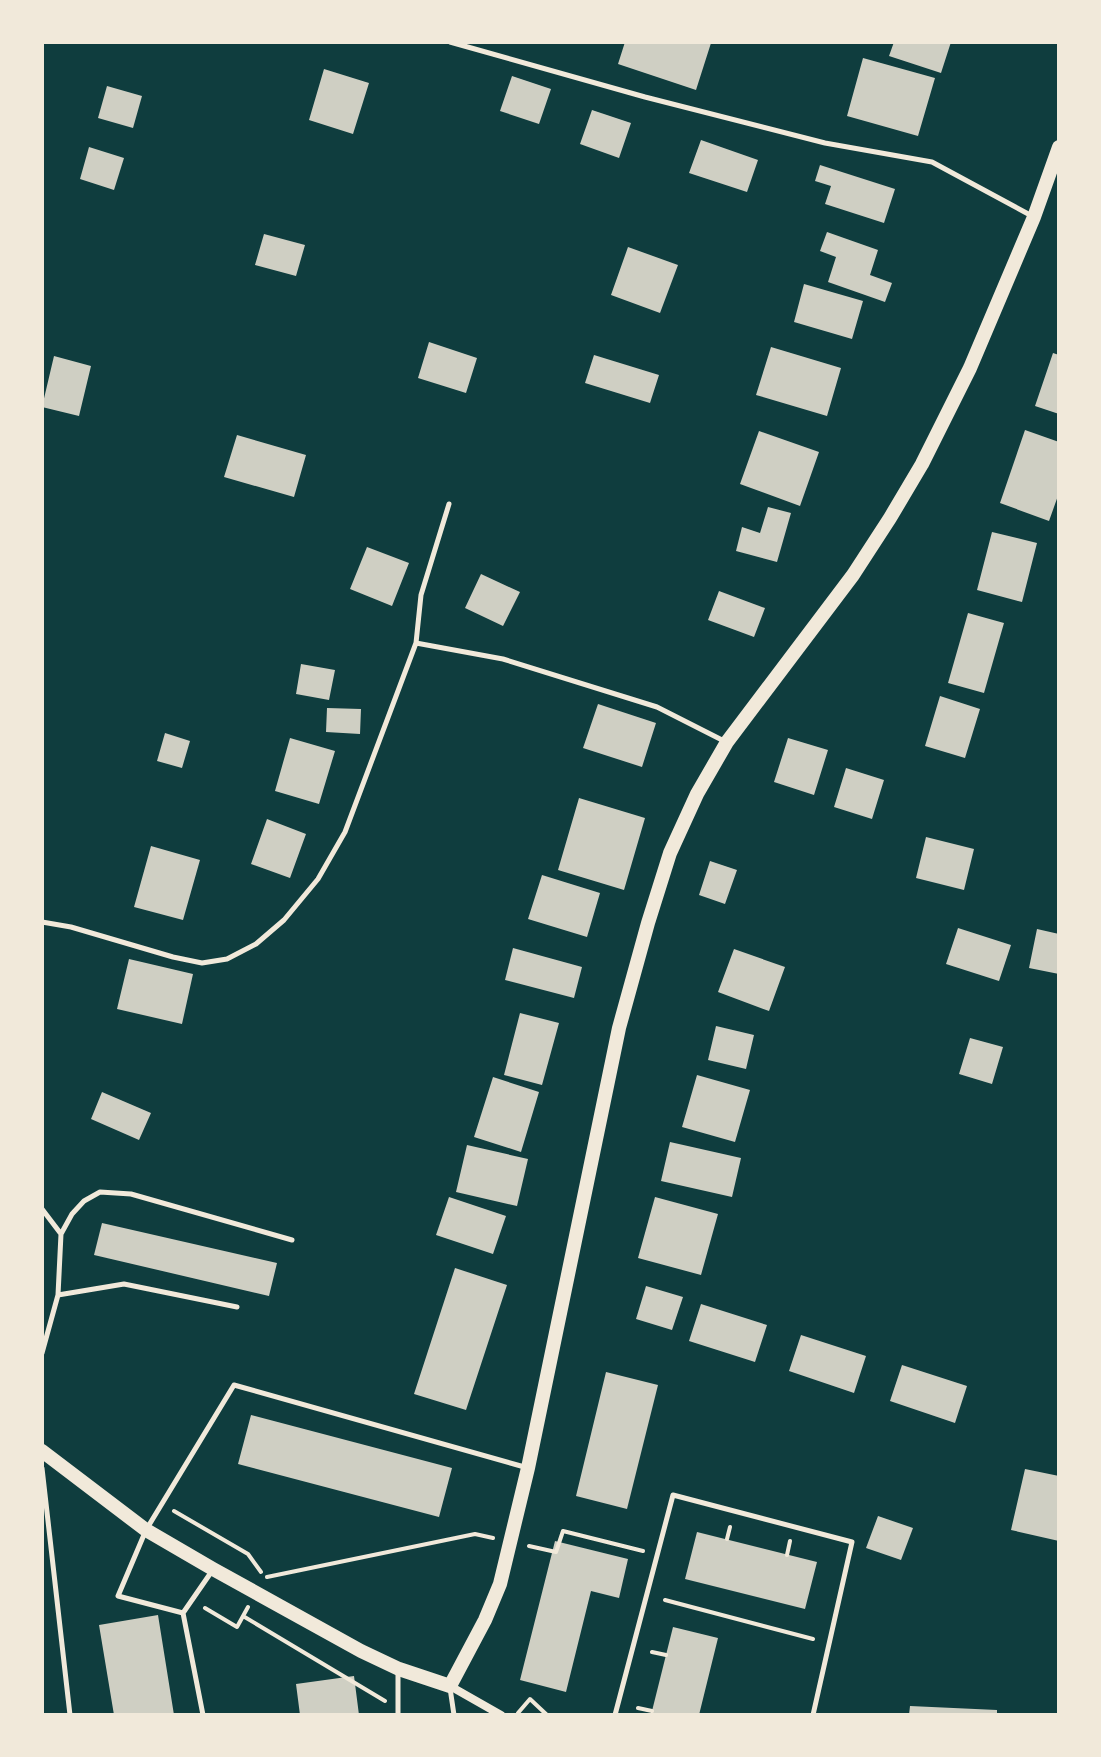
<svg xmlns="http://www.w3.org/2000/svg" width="1101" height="1757" font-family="'Golos Text',sans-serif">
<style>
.building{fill:#cfcfc3}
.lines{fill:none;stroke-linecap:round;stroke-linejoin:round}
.path{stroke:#f1e9da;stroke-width:4}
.service{stroke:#f1e9da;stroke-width:5}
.minor{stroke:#f1e9da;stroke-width:8}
.tertiary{stroke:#f1e9da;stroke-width:14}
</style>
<rect width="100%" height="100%" fill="#0f3d3e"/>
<path class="building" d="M625 42H708L711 43 696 90 618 64Z
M894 42H951L941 73 889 56Z
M863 58 935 78 918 136 847 116Z
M324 69 369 83 353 134 309 120Z
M512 76 551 89 539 124 500 111Z
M107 86 142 96 133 128 98 118Z
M592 110 631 123 619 158 580 144Z
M701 140 758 160 747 192 689 173Z
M89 147 124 158 114 190 80 179Z
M820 165 895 189 884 223 825 204 831 186 815 181Z
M827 232 878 250 870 275 892 283 885 302 828 282 836 257 820 251Z
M264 234 305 245 296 276 255 265Z
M628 247 678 265 660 313 611 295Z
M804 284 863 301 852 339 794 322Z
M429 342 477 358 466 393 418 378Z
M771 347 841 368 827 416 756 395Z
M1053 353 1059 355V414L1035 406Z
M594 355 659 375 650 403 585 383Z
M54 356 91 366 79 416 42 407Z
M1025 430 1059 442V493L1049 521 1000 503Z
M759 431 819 452 800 506 740 484Z
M237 435 306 455 294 497 224 477Z
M768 507 791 513 777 562 736 551 742 527 760 533Z
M992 532 1037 543 1022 602 977 590Z
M367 547 409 563 392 606 350 589Z
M481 574 520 592 503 626 465 608Z
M719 591 765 608 754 637 708 620Z
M968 613 1004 623 984 693 948 683Z
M301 664 335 670 329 700 296 694Z
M940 696 980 709 965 758 925 746Z
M598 704 656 723 642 767 583 748Z
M327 708 361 709 360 734 326 732Z
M165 733 190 741 182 768 157 761Z
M290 738 335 751 319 804 275 791Z
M788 738 828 750 814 795 774 782Z
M846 768 884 780 872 819 834 807Z
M579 798 645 818 624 890 558 870Z
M267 819 306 834 290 878 251 864Z
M926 837 974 849 964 890 916 878Z
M151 846 200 860 183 920 134 907Z
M710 861 737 870 725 904 699 895Z
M542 875 600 893 587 937 528 919Z
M958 928 1011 945 999 981 946 964Z
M1037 929 1059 934V974L1029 968Z
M513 948 582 967 574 998 505 980Z
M734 949 785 967 769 1011 718 992Z
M129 959 193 974 182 1024 117 1009Z
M520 1013 559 1023 542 1085 504 1075Z
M716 1026 754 1035 746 1069 708 1060Z
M970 1038 1003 1047 992 1084 959 1074Z
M697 1075 750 1090 735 1142 682 1127Z
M493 1077 539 1092 521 1152 474 1137Z
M102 1092 151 1113 139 1140 91 1119Z
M670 1142 741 1158 732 1197 661 1181Z
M467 1145 528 1159 517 1206 456 1192Z
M449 1197 506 1216 493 1254 436 1235Z
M655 1197 718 1214 701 1275 638 1258Z
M102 1223 277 1263 269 1296 94 1255Z
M455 1268 507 1285 466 1410 414 1394Z
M646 1286 683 1297 672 1330 636 1319Z
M701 1304 767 1325 755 1362 689 1341Z
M801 1335 866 1356 854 1393 789 1371Z
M902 1365 967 1386 955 1423 890 1401Z
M606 1372 658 1385 627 1509 576 1496Z
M251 1415 452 1468 439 1517 238 1464Z
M1025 1469 1059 1476V1541L1011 1530Z
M878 1516 913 1528 901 1560 866 1548Z
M697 1532 817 1562 805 1609 685 1579Z
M555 1541 628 1559 619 1598 591 1591 566 1692 520 1680Z
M158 1615 174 1715H114L99 1625Z
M673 1627 718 1638 699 1715H651Z
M354 1676 359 1715H300L296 1684Z
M910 1706 997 1710V1715H909Z"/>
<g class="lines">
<path class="path" d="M174 1511 248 1554 261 1572
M727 1539 730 1527
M529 1546 556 1552 563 1531 643 1551
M787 1555 790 1541
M267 1577 475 1534 493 1538
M665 1600 813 1639
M205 1608 237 1627 248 1607
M243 1616 385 1701
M652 1652 666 1655
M638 1708 652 1711
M518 1713 530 1699 547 1715"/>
<path class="service" d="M450 42 645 97 825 143 932 162 1032 216
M416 643 503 659 657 707 726 742
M42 922 71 927 173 957 202 963 227 959 256 944 284 920 318 879 345 832 416 643 421 595 449 504
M42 1209 61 1234
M237 1307 124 1284 58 1295 61 1234 72 1214 84 1201 100 1192 131 1194 292 1240
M42 1353 58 1295
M42 1468 70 1715
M183 1613 212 1571
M450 1688 454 1715
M203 1715 183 1613 118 1596 146 1530 234 1385 528 1468
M398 1715V1670
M615 1715 673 1495 852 1542 813 1715"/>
<path class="minor" d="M450 1686 501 1715"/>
<path class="tertiary" d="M42 1451 146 1530 213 1569 361 1651 399 1669 450 1686 485 1620 500 1584 528 1468 619 1028 648 923 670 853 697 794 727 742 853 575 890 518 922 464 970 368 1034 217 1059 147"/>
</g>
<rect width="1101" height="1757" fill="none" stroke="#f1e9da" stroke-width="88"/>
</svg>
